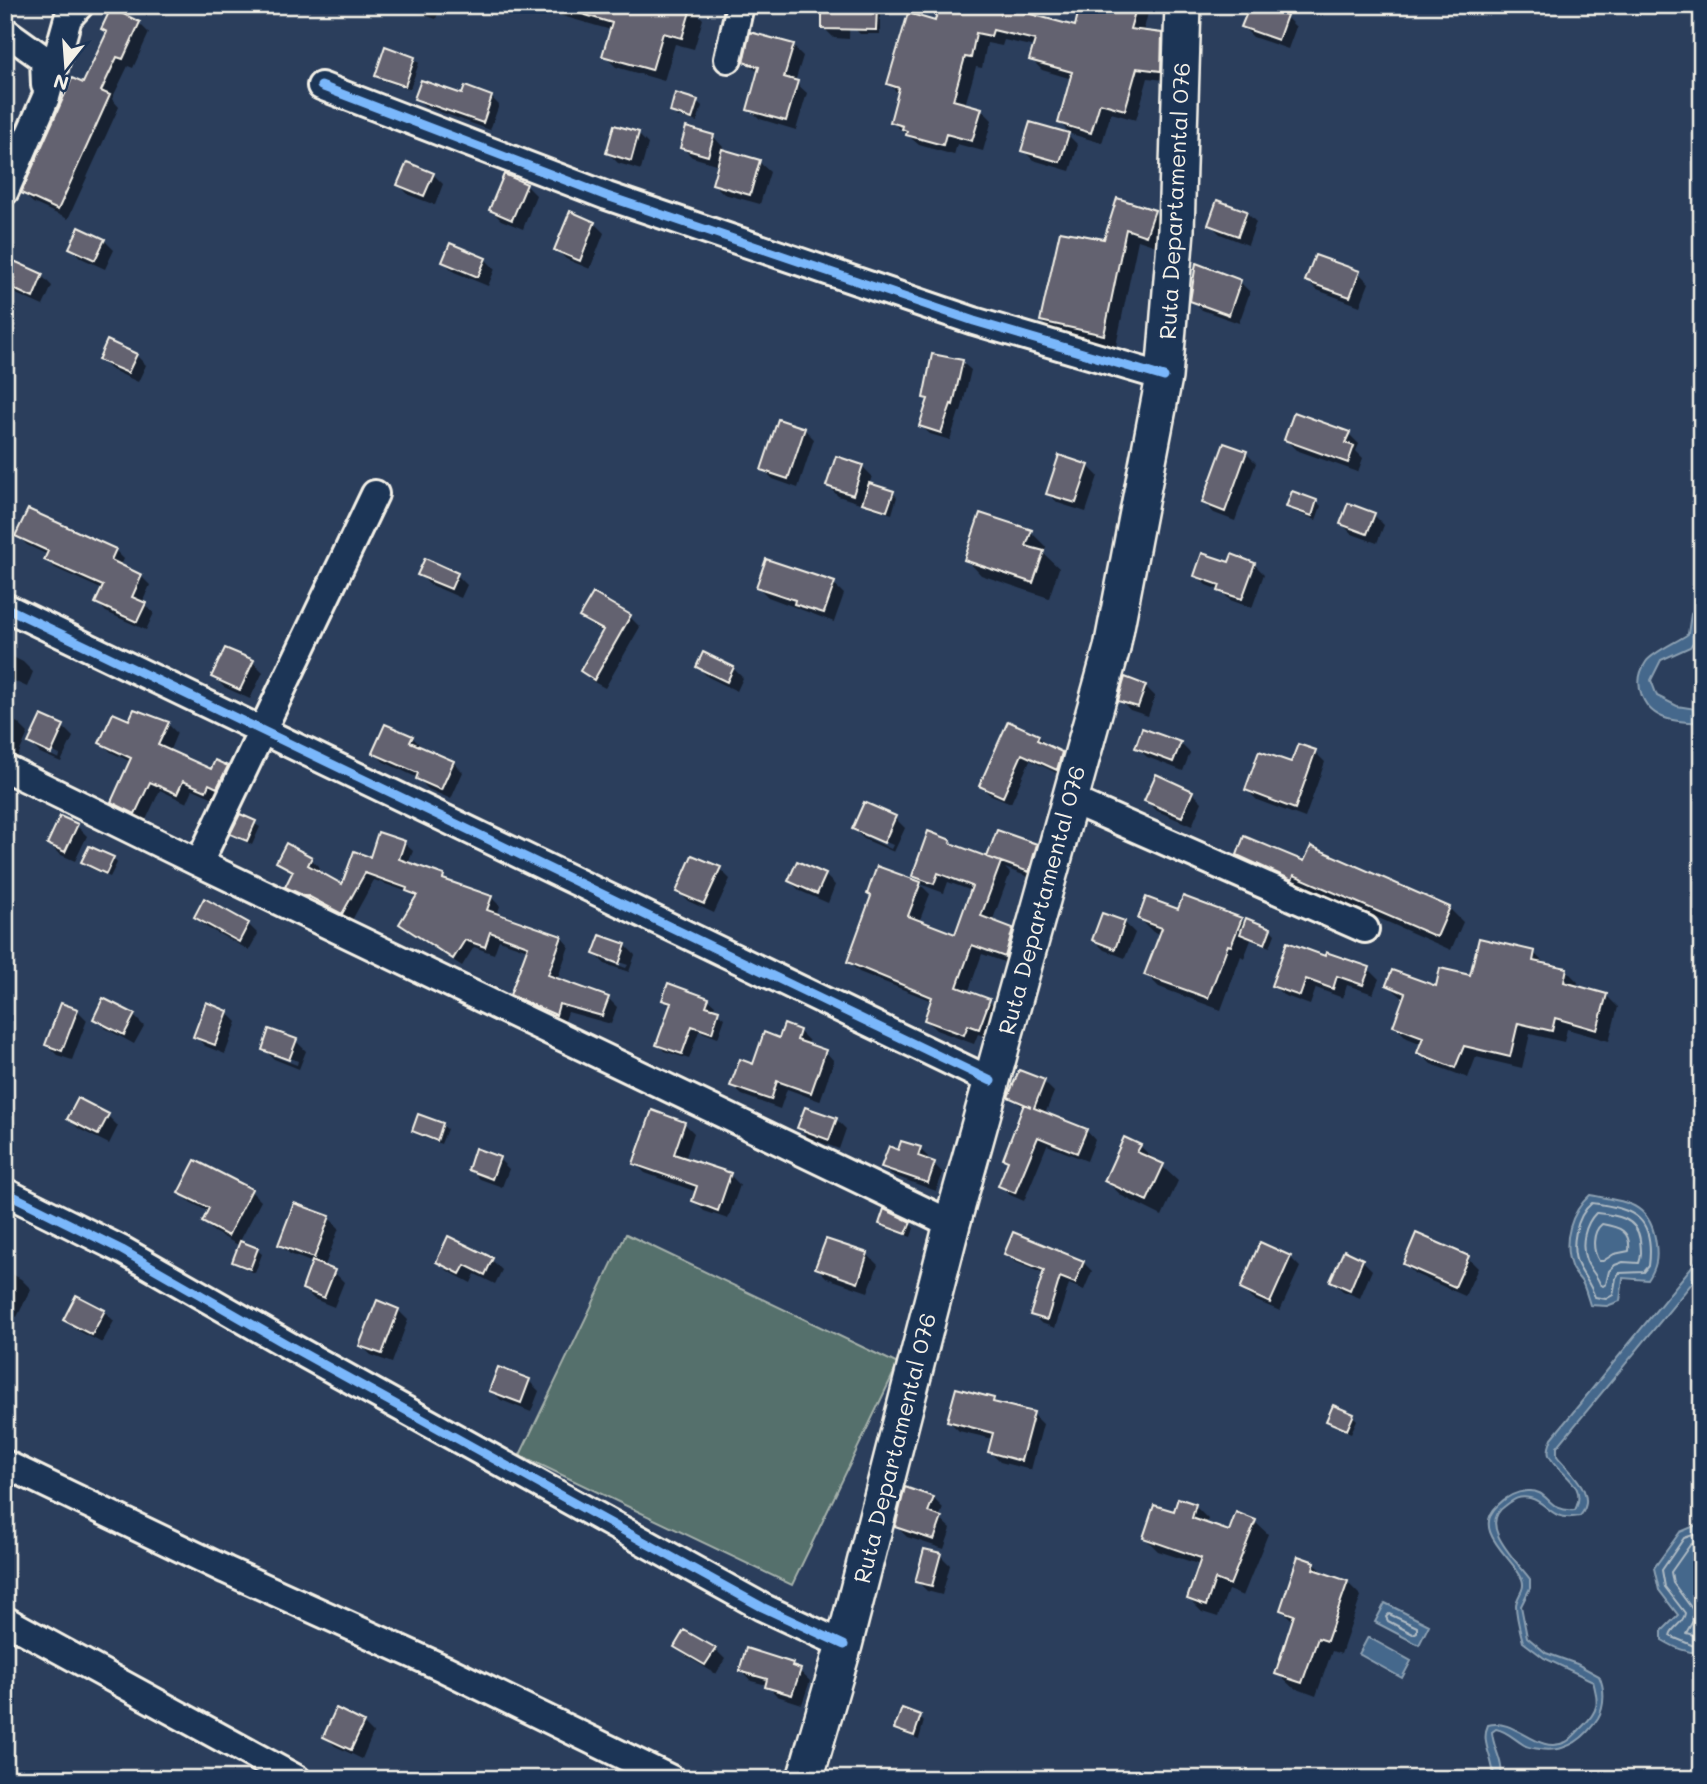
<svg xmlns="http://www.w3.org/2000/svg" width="1707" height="1784" font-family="Mali,sans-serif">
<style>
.green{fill:#556f6c;stroke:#a4b0aa;stroke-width:2}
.water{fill:#45688c;stroke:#8b9fb1;stroke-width:2}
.shadow{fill:#0007;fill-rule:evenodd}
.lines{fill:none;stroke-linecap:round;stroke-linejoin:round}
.shore{stroke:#aebac3;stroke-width:2}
.building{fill:#64626f;stroke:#f4f1e8;stroke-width:2}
.minor-casing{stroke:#f4f1e8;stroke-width:32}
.major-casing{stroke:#f4f1e8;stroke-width:40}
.minor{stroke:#1d3557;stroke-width:26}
.major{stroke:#1d3557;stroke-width:35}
.cycleway-casing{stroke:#1d3557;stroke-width:13}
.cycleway{stroke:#7ab7fb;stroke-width:9}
.labels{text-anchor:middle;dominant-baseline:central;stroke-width:6;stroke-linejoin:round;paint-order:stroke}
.street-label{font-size:23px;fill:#f4f1e8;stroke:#1d3557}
</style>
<rect width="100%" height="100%" fill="#2b3e5c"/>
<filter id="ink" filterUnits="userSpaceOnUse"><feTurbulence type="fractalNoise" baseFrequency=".0143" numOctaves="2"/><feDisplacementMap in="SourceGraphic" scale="14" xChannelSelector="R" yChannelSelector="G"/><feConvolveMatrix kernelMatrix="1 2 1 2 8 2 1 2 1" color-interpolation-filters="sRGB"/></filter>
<g filter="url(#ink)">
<path class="green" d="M626 1234 898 1364 792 1585 520 1455Z"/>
<path class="water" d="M1702 602 1700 632 1690 647 1661 660 1651 680 1657 696 1677 706 1702 710V723C1691 722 1679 722 1668 719 1643 712 1631 684 1646 662 1653 652 1677 642 1688 634L1691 614 1698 603Z
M1590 1195C1626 1202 1651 1202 1656 1244 1658 1259 1656 1268 1648 1280L1623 1278 1620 1301 1607 1306 1590 1305C1588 1299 1586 1291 1583 1284 1580 1278 1573 1273 1571 1266 1562 1241 1571 1212 1590 1195Z
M1702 1254V1271L1557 1447V1456C1569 1472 1599 1493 1580 1516 1549 1522 1550 1503 1530 1498 1519 1495 1513 1500 1505 1506 1477 1525 1516 1560 1530 1579V1588L1521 1606 1527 1637 1546 1653 1577 1664 1599 1676C1605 1688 1605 1706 1598 1718 1584 1740 1566 1753 1540 1749 1534 1748 1529 1748 1524 1745 1514 1739 1507 1731 1496 1729L1492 1732C1493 1749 1504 1761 1501 1779H1494C1494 1759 1480 1742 1488 1725 1516 1717 1537 1756 1566 1742 1572 1739 1578 1731 1583 1726 1599 1710 1599 1703 1593 1681L1544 1658 1523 1642C1520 1630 1516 1617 1516 1605 1517 1595 1526 1590 1522 1579 1513 1557 1470 1531 1498 1505 1507 1496 1515 1492 1527 1491 1550 1489 1547 1513 1575 1510 1589 1482 1557 1475 1549 1455 1547 1450 1550 1444 1552 1438Z
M1699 1524 1702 1525V1652C1687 1654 1674 1647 1662 1640V1631L1678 1615 1659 1590 1654 1568 1680 1532Z
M1385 1603 1429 1625 1419 1645 1375 1622Z
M1368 1637 1411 1661 1402 1678 1359 1654Z"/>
<path class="shadow" d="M405 5H441L436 19 410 10Z
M545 5H685L691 7 703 19 694 49 675 44 664 81 616 67 604 55 611 30 552 13Z
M824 5H850L849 39 834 38 824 28Z
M1082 5H1150L1143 33 1161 35 1172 46 1171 81 1148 78 1136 120 1111 113 1102 143 1071 134 1060 123 1072 79 1042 70 1031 59 1035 47 1004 40 1002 46 987 43 982 68 976 67 965 105 981 109 992 120 983 151 957 144 954 155 919 145 892 122 899 94 889 84 937 23 1023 8 1032 17 1076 28Z
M112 10 139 23 149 33 133 68 128 66 112 99 119 107 68 219 33 203 23 193 84 85 108 34 103 29Z
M876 10 880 14V34H860L855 29Z
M1286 17 1296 27 1288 49 1253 37 1243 27Z
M793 46 803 56 795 82 807 93 796 130 760 119 749 109 760 73 745 62Z
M414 58 419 63 410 89 382 80 377 75Z
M463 96 491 97 499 105 490 130 424 106 416 98Z
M697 101 702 106 697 122 676 116 672 112Z
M638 134 648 144 641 170 618 163 608 153Z
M1068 135 1078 145 1070 171 1033 160 1023 150Z
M713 136 723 147 722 151 759 162 770 172 760 204 724 194 714 184 719 165 692 157 682 147Z
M433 174 443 184 435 205 409 195 399 185Z
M526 185 536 195 523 229 501 220 491 210Z
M1154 212 1167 224 1159 247 1138 240 1116 346 1054 334 1041 321 1105 241Z
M1246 212 1256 222 1248 245 1220 234 1210 224Z
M594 223 604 233 590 269 566 259 556 249Z
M104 240 114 250 105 269 81 258 71 248Z
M5 258 42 276 52 286 43 306 5 289Z
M485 259 495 269 488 286 454 272 444 262Z
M1197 266 1240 282 1250 292 1239 323 1202 310 1192 300Z
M1359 273 1369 283 1360 306 1317 290 1307 280Z
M108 342 136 355 146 365 138 382 110 369 100 359Z
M962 362 971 370 961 412H959L950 440 930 434 921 426 929 402 924 398Z
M804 429 814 439 798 488 773 479 763 469Z
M1349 434 1359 444 1356 451 1363 458 1358 472 1296 450 1286 440Z
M1246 453 1256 463 1235 521 1214 513 1204 503Z
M862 466 872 476 869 485 893 493 897 497 892 514 869 507 863 502V504L838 496 828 486Z
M1088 466 1098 476 1086 512 1058 503 1048 493Z
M1293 493 1317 502 1321 506 1316 520 1293 511 1288 507Z
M1374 515 1384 525 1377 543 1352 534 1342 524Z
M1031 532 1046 547 1044 554 1059 568 1049 598 981 575 966 559Z
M18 536 115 550 124 559 120 567 141 576 150 585 142 603 154 613 146 630 106 612 98 603 103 590 55 568 46 559 48 555 27 545Z
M1254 564 1264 574 1252 608 1230 600 1221 591 1206 585 1196 575Z
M419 574 457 575 467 585 461 598 429 584Z
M834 584 844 594 834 622 768 597 758 587Z
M594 596 630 617 640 627 605 688 592 681 582 671 604 633 592 626 582 616Z
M5 653 23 662 33 672 27 687 5 677Z
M253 662 263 672 250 699 224 687 214 677Z
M698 667 733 668 743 678 737 691 708 677Z
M1145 686 1155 696 1148 716 1130 710 1120 700Z
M5 717 18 723 28 733 16 760 5 756Z
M130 723 168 724 177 733 169 752 211 771 227 768 236 777 216 799 193 789 187 803 160 790 145 822 122 811 113 802 131 762 111 752 101 743Z
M63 727 73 737 61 762 40 753 30 743ZM40 746 60 755 59 759 40 750Z
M1038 736 1046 744 1045 746 1061 753 1069 761 1065 777 1030 760 1011 803 989 794 981 786Z
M412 737 422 747 453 762 463 772 451 799 428 789 418 778 384 762 374 752Z
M1180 743 1190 753 1183 771 1147 757 1137 747Z
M1315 752 1325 762 1305 818 1257 800 1247 790Z
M1192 792 1202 802 1192 826 1157 811 1147 801Z
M241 816 260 827 252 845 232 834Z
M895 818 905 828 894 852 864 839 854 829ZM864 833 893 845 891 849 864 836Z
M77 826 87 836 75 861 59 854 49 844Z
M950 841 955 847 994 861 1036 846 1046 856 1039 881 1005 868 1010 873 992 922 1012 929 1023 939 1015 966 982 954 968 993 989 1001 999 1011 989 1038 978 1034 974 1044 936 1030 926 1020 932 1001 859 972 849 962 873 897 878 868 923 885 914 876ZM948 882 972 891 956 936 919 922 930 894 920 884 944 893Z
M404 843 413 851 408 864 443 877 449 883 491 897 500 906 497 915 561 937 569 946 557 980 608 998 617 1007 611 1024 568 1012 564 1023 521 1003 512 994 528 950 499 940 494 954 474 947 462 966 410 932 401 923 416 899 411 893 374 880 351 922 317 903 316 905 295 895 287 886 294 874 278 862 287 846 311 859 320 868 317 872 343 886 371 859Z
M1312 848 1449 908 1463 922 1451 950 1308 887 1306 892 1253 869 1239 855 1305 863Z
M113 858 117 863 110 877 88 867 83 862Z
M720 869 730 879 714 913 688 901 678 891Z
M825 875 835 885 828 903 800 891 790 881Z
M1179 911 1241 919 1245 924 1270 929 1275 934 1270 947 1251 940 1244 958 1241 956 1221 1010 1159 987 1146 974 1161 934 1153 932 1140 919Z
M1103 915 1125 923 1135 933 1125 958 1104 950 1094 940Z
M196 917 248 924 258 934 249 950 206 927Z
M625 945 635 955 629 972 605 964 595 954ZM604 957 628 965 626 968 604 960Z
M1534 953 1547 966 1566 970 1578 982 1577 987 1606 995 1618 1007 1609 1041 1567 1029 1564 1042 1530 1034 1522 1068 1476 1057 1468 1078 1431 1064 1419 1052 1422 1044 1407 1038 1395 1026 1404 999 1388 985 1437 988 1472 977Z
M1326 958 1369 969 1379 979 1373 994 1347 985 1343 998 1316 988 1310 1005 1283 995 1273 985Z
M708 999 715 1005 713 1010 725 1018 718 1038 699 1031 689 1059 664 1051 658 1044 671 1007 664 1000Z
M77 1010 87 1020 72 1060 57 1055 47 1045Z
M227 1012 237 1022 225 1054 205 1046 195 1036Z
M134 1016 144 1026 134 1044 105 1028 95 1018Z
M270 1031 296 1041 306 1051 299 1069 274 1059 264 1049ZM273 1052 298 1061 297 1065 273 1056Z
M799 1031 809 1041 807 1045 825 1051 834 1061 820 1101 787 1089 780 1109 742 1095 732 1086 780 1040Z
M1020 1072 1044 1082 1054 1092 1045 1114 1086 1130 1095 1140 1087 1161 1047 1145 1024 1201 1010 1195 1000 1185 1009 1163 1005 1159 1024 1108 1010 1096Z
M108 1116 118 1126 109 1144 79 1129 69 1119Z
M836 1119 846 1129 839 1149 809 1138 799 1128Z
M684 1123 694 1133 685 1160 730 1175 740 1185 728 1219 704 1211 694 1201 697 1192 645 1173 635 1163Z
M442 1125 447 1129 441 1144 418 1135 414 1131Z
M1140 1146 1178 1181 1162 1216 1122 1196 1106 1181Z
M920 1149 928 1157 927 1161 934 1164 943 1173 936 1191 892 1175 883 1167 900 1152Z
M499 1159 509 1169 502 1187 480 1179 470 1169Z
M195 1162 251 1191 261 1201 239 1243 257 1250 262 1254 255 1273 239 1266 234 1262 240 1246 214 1232 204 1222 209 1212 190 1202 180 1192Z
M329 1218 339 1228 324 1268 334 1272 344 1282 334 1307 314 1299 304 1289 313 1263 290 1254 280 1244Z
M910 1223 914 1228 911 1237 886 1228 881 1224Z
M827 1241 868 1255 878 1265 868 1292 827 1278 817 1268Z
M1006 1253 1083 1262 1092 1271 1084 1290 1069 1284 1055 1328 1041 1323 1032 1314 1044 1274 1015 1262Z
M1290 1257 1300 1267 1280 1311 1252 1299 1242 1289Z
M1468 1258 1478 1268 1465 1296 1415 1274 1405 1264Z
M492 1260 502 1270 495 1284 475 1274 471 1283 448 1271 438 1261Z
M1362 1260 1372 1270 1360 1298 1343 1291 1332 1281Z
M5 1270 21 1279 31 1289 17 1317 5 1311Z
M398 1310 408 1320 392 1363 371 1355 361 1345Z
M104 1311 114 1321 102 1343 75 1329 65 1319Z
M529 1381 539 1391 531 1412 501 1400 491 1390Z
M993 1399 1000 1405 1033 1414 1043 1424 1031 1470 1000 1462 990 1452 993 1439 959 1431 949 1421Z
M1353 1416 1357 1420 1351 1433 1333 1425 1328 1421Z
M933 1498 943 1508 939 1518 951 1529 944 1549 907 1537 897 1527Z
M1195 1506 1208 1519 1206 1524 1230 1533 1255 1522 1268 1534 1243 1596 1228 1590 1218 1617 1202 1612 1189 1599 1201 1565 1158 1551 1145 1538 1175 1513Z
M940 1555 950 1565 942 1595 927 1591 917 1581Z
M1314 1563 1326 1575 1347 1582 1361 1596 1341 1654 1332 1651 1316 1696 1292 1687 1277 1673 1294 1622 1282 1610Z
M676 1647 715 1649 725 1659 716 1674 686 1656Z
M792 1664 810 1681 802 1704 777 1696 767 1685 751 1681 741 1670Z
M920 1717 924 1721 919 1739 901 1733 896 1728Z
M363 1723 373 1733 362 1759 335 1746 325 1736Z"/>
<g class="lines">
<path class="shore" d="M1592 1203C1635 1209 1655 1217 1649 1266L1644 1272 1619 1273 1616 1278 1613 1295 1606 1299 1595 1297C1590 1283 1585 1278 1579 1267 1569 1248 1576 1216 1592 1203Z
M1596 1213C1615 1215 1637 1217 1640 1240 1641 1249 1642 1256 1639 1263L1623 1262 1615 1265 1609 1271 1606 1284 1603 1286 1600 1284C1597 1275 1589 1269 1586 1260 1580 1244 1585 1224 1596 1213Z
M1602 1224C1620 1227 1631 1231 1629 1251L1614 1254 1603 1261H1599C1592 1250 1592 1232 1602 1224Z
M1702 1532 1684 1538 1662 1570 1665 1587 1685 1613C1684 1624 1671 1627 1670 1636L1694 1646H1702
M1702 1540 1690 1545 1671 1572 1673 1583 1693 1610V1621L1686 1633 1702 1637
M1389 1614 1417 1627V1632L1413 1634 1388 1621 1386 1617Z"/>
</g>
<path class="building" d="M570 5H692L682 38 663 33 652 70 602 56 612 23 569 10Z
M822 5 877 8 876 30 822 29Z
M939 5H1024L1023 12 1075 26 1080 5H1137L1130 29 1162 33 1161 71 1137 68 1125 110 1100 103 1091 133 1058 123 1072 72 1029 60 1035 40 993 30 991 36 976 33 971 58 965 57 953 100 982 108 972 141 946 134 943 145 906 135 907 131 902 129 903 126 890 122 899 88 887 84 908 13 935 21Z
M1250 5H1260L1287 15 1278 40 1241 27Z
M111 8 140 22 123 59 117 57 101 91 110 95 58 210 21 193 72 78 83 83 107 32 101 29Z
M750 32 794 44 784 77 798 81 786 121 747 110 759 67 743 62Z
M385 46 415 57 405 86 375 76Z
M421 80 462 94 465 86 492 96 483 123 414 99Z
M675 93 698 100 692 119 670 112Z
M1030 122 1069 133 1060 162 1021 151Z
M614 125 639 132 631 161 606 153Z
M686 127 714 135 708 156 680 148Z
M722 149 760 160 750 195 712 184Z
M407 162 434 173 424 196 397 185Z
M504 174 527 184 512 220 489 210Z
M1117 198 1155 210 1146 236 1126 229 1104 335 1040 321 1060 231 1104 239Z
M1217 200 1247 211 1238 236 1208 225Z
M570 211 595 222 580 261 554 250Z
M79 227 105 239 95 260 69 248Z
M450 243 486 258 478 277 442 262Z
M1315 255 1360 271 1350 297 1305 281Z
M5 257 43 274 33 298 5 285Z
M1196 263 1241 280 1229 315 1190 301Z
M107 340 137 354 128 373 98 360Z
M932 354 963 360 953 405 951 404 941 433 919 426 928 399 923 398Z
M1294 412 1350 432 1345 443 1354 446 1348 463 1284 440Z
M778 419 805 428 788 479 761 470Z
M1224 443 1247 451 1225 512 1202 503Z
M1059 455 1089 465 1076 503 1046 494Z
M836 456 863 465 853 495 826 486Z
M869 483 894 491 887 511 862 503Z
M1292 491 1317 500 1312 516 1286 507Z
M1348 503 1375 513 1367 534 1340 524Z
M28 509 116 549 111 560 142 575 132 597 146 603 137 622 95 603 103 586 44 560 48 551 15 536Z
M980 513 1032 530 1026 546 1044 551 1033 583 964 560Z
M1202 553 1229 562 1232 554 1255 563 1242 599 1218 591 1220 585 1194 576Z
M425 558 458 573 451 589 417 575Z
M766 559 835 582 824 613 794 604 795 600 756 587Z
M593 593 631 615 594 680 580 671 603 630 579 617Z
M225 648 254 660 240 690 211 677Z
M703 652 734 667 727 682 696 667Z
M1125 677 1146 685 1138 707 1118 701Z
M134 709 169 722 158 745 211 769 215 760 228 766 217 788 209 784 206 791 183 781 177 794 150 782 135 814 111 802 131 758 99 743 113 713 129 720Z
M41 715 64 725 51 754 28 743Z
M1008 721 1039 735 1037 740 1062 752 1057 770 1022 754 1003 797 979 786Z
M385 724 413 736 410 742 454 761 441 790 416 779 418 773 372 753Z
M1142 728 1181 742 1173 762 1135 748Z
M1298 744 1316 750 1295 809 1245 790 1259 751 1291 762Z
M1156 774 1193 791 1182 817 1144 801Z
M864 802 896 816 884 843 852 829Z
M240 814 256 821 247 841 230 834Z
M60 816 78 824 65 852 47 844Z
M997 830 1037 844 1029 872 987 857Z
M928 831 951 840 950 843 1001 862 981 916 1013 928 1005 957 972 945 957 987 990 999 979 1029 968 1025 964 1035 924 1020 932 997 847 962 871 896 867 894 877 866 921 882 908 916 955 934 972 886 938 873 934 884 912 876Z
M378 832 405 841 399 859 444 875 443 879 492 896 487 910 562 936 548 975 609 997 602 1016 559 1004 556 1015 510 995 528 946 490 932 485 947 465 940 453 959 399 924 417 895 406 891 407 888 365 873 342 914 308 896 307 897 285 887 293 871 276 862 286 843 312 857 308 865 342 884 354 851 370 857Z
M1244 836 1304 861 1311 846 1450 907 1437 937 1294 875 1292 880 1237 855Z
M89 846 114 857 106 874 81 862Z
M692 855 721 867 704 904 676 892Z
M797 861 826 874 817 894 788 881Z
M1183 896 1242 918 1231 946 1228 945 1208 998 1144 975 1162 928 1138 919 1146 897 1178 909Z
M204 898 249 923 239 942 194 917Z
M1102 913 1125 921 1115 949 1092 940Z
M1246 918 1271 928 1265 944 1240 934Z
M600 935 626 944 619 964 593 954Z
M1479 938 1535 951 1533 961 1567 968 1564 982 1607 994 1597 1030 1555 1018 1552 1031 1518 1023 1510 1057 1464 1046 1455 1068 1417 1053 1423 1037 1393 1026 1405 993 1386 985 1392 970 1436 986 1440 968 1470 975Z
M1287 942 1325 956 1326 952 1370 967 1363 985 1337 976 1333 989 1306 979 1300 996 1271 986Z
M668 983 709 998 706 1006 719 1010 712 1033 692 1026 682 1054 656 1045 671 1003 662 1000Z
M103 998 135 1014 124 1035 93 1019Z
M206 1002 228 1011 215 1045 193 1037Z
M61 1003 78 1009 62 1051 45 1045Z
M784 1024 800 1030 797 1040 826 1050 811 1093 777 1081 771 1100 730 1086 740 1059 753 1064 764 1032 779 1038Z
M269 1029 297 1039 289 1060 262 1050Z
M1019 1070 1045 1080 1034 1108 1087 1129 1077 1153 1038 1137 1015 1193 998 1186 1008 1161 1003 1159 1024 1104 1031 1107 1008 1097Z
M78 1098 109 1114 98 1135 67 1119Z
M805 1107 837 1118 829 1140 797 1128Z
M652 1110 685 1122 674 1154 731 1173 718 1211 692 1201 697 1186 633 1164Z
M418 1114 443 1123 437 1141 412 1131Z
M1124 1137 1141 1145 1137 1152 1164 1164 1147 1201 1104 1181Z
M901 1141 921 1147 918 1156 935 1162 928 1183 881 1167 889 1146 898 1150Z
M475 1148 500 1157 492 1179 468 1170Z
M195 1160 252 1189 228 1236 202 1222 209 1208 178 1193Z
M294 1203 330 1216 314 1258 278 1245Z
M884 1209 911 1222 906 1234 879 1224Z
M1013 1232 1084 1261 1075 1283 1060 1277 1047 1320 1030 1315 1044 1270 1004 1254Z
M1416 1233 1469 1256 1455 1287 1403 1264Z
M448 1236 493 1258 485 1275 465 1265 460 1274 436 1262Z
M826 1239 868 1253 858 1283 815 1268Z
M240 1241 258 1248 250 1269 232 1262Z
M1260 1242 1291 1256 1270 1303 1240 1289Z
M1344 1250 1363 1259 1350 1290 1330 1281Z
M312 1261 335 1270 324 1298 302 1289Z
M76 1295 105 1310 92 1335 63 1320Z
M377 1300 399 1309 382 1354 359 1346Z
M498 1367 530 1379 521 1403 489 1391Z
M956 1388 994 1398 993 1402 1034 1412 1021 1461 988 1452 993 1433 947 1421Z
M1333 1405 1354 1414 1347 1430 1326 1421Z
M905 1487 934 1497 928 1512 942 1517 934 1540 895 1527Z
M1178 1498 1196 1504 1192 1518 1229 1531 1236 1512 1256 1520 1230 1585 1215 1579 1206 1606 1187 1599 1201 1558 1143 1538 1154 1505 1174 1511Z
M924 1549 941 1553 932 1586 915 1582Z
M1298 1556 1315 1562 1313 1569 1348 1581 1327 1641 1318 1638 1302 1683 1275 1674 1294 1615 1280 1610Z
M684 1630 716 1648 705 1665 674 1647Z
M746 1648 793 1663 792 1666 801 1669 792 1695 765 1687 767 1679 739 1671Z
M336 1708 364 1722 351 1750 323 1737Z
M902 1708 921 1715 914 1736 894 1729Z"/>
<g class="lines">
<g class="minor-casing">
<path id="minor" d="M5 31 44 59 45 85
M728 59 740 5
M321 86 607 196 974 321 1164 377
M5 191 46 97 68 18 80 5
M5 607 991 1081
M5 768 199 863 952 1224
M1069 799 1365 929
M199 863 375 494
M5 1192 122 1250 288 1345 762 1607 844 1645
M5 1464 226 1570 445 1669 671 1779
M5 1620 297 1779"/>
</g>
<g class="major-casing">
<path id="major" d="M805 1779 844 1645 952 1224 1112 648 1164 377 1176 230 1183 5"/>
</g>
<use href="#minor" class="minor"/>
<use href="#major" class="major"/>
<g class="cycleway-casing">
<path id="cycleway" d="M321 86 607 196 974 321 1164 377
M5 607 991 1081
M5 1192 122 1250 288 1345 762 1607 844 1645"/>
</g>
<use href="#cycleway" class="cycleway"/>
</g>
</g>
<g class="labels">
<g class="street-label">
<text transform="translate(1174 201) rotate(-87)">Ruta Departamental 076</text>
<text transform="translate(1041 900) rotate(-75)">Ruta Departamental 076</text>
<text transform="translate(894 1448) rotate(-76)">Ruta Departamental 076</text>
</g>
</g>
<rect width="1707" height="1784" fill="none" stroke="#1d3557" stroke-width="28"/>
<rect x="14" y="14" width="1679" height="1756" fill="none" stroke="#f4f1e8" stroke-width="2.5" filter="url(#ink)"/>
<g transform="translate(66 66) rotate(197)" stroke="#1d3557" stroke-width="5" paint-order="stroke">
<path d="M0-5L12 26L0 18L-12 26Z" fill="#f4f1e8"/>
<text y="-10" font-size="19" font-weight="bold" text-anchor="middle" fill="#f4f1e8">N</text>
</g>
</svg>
